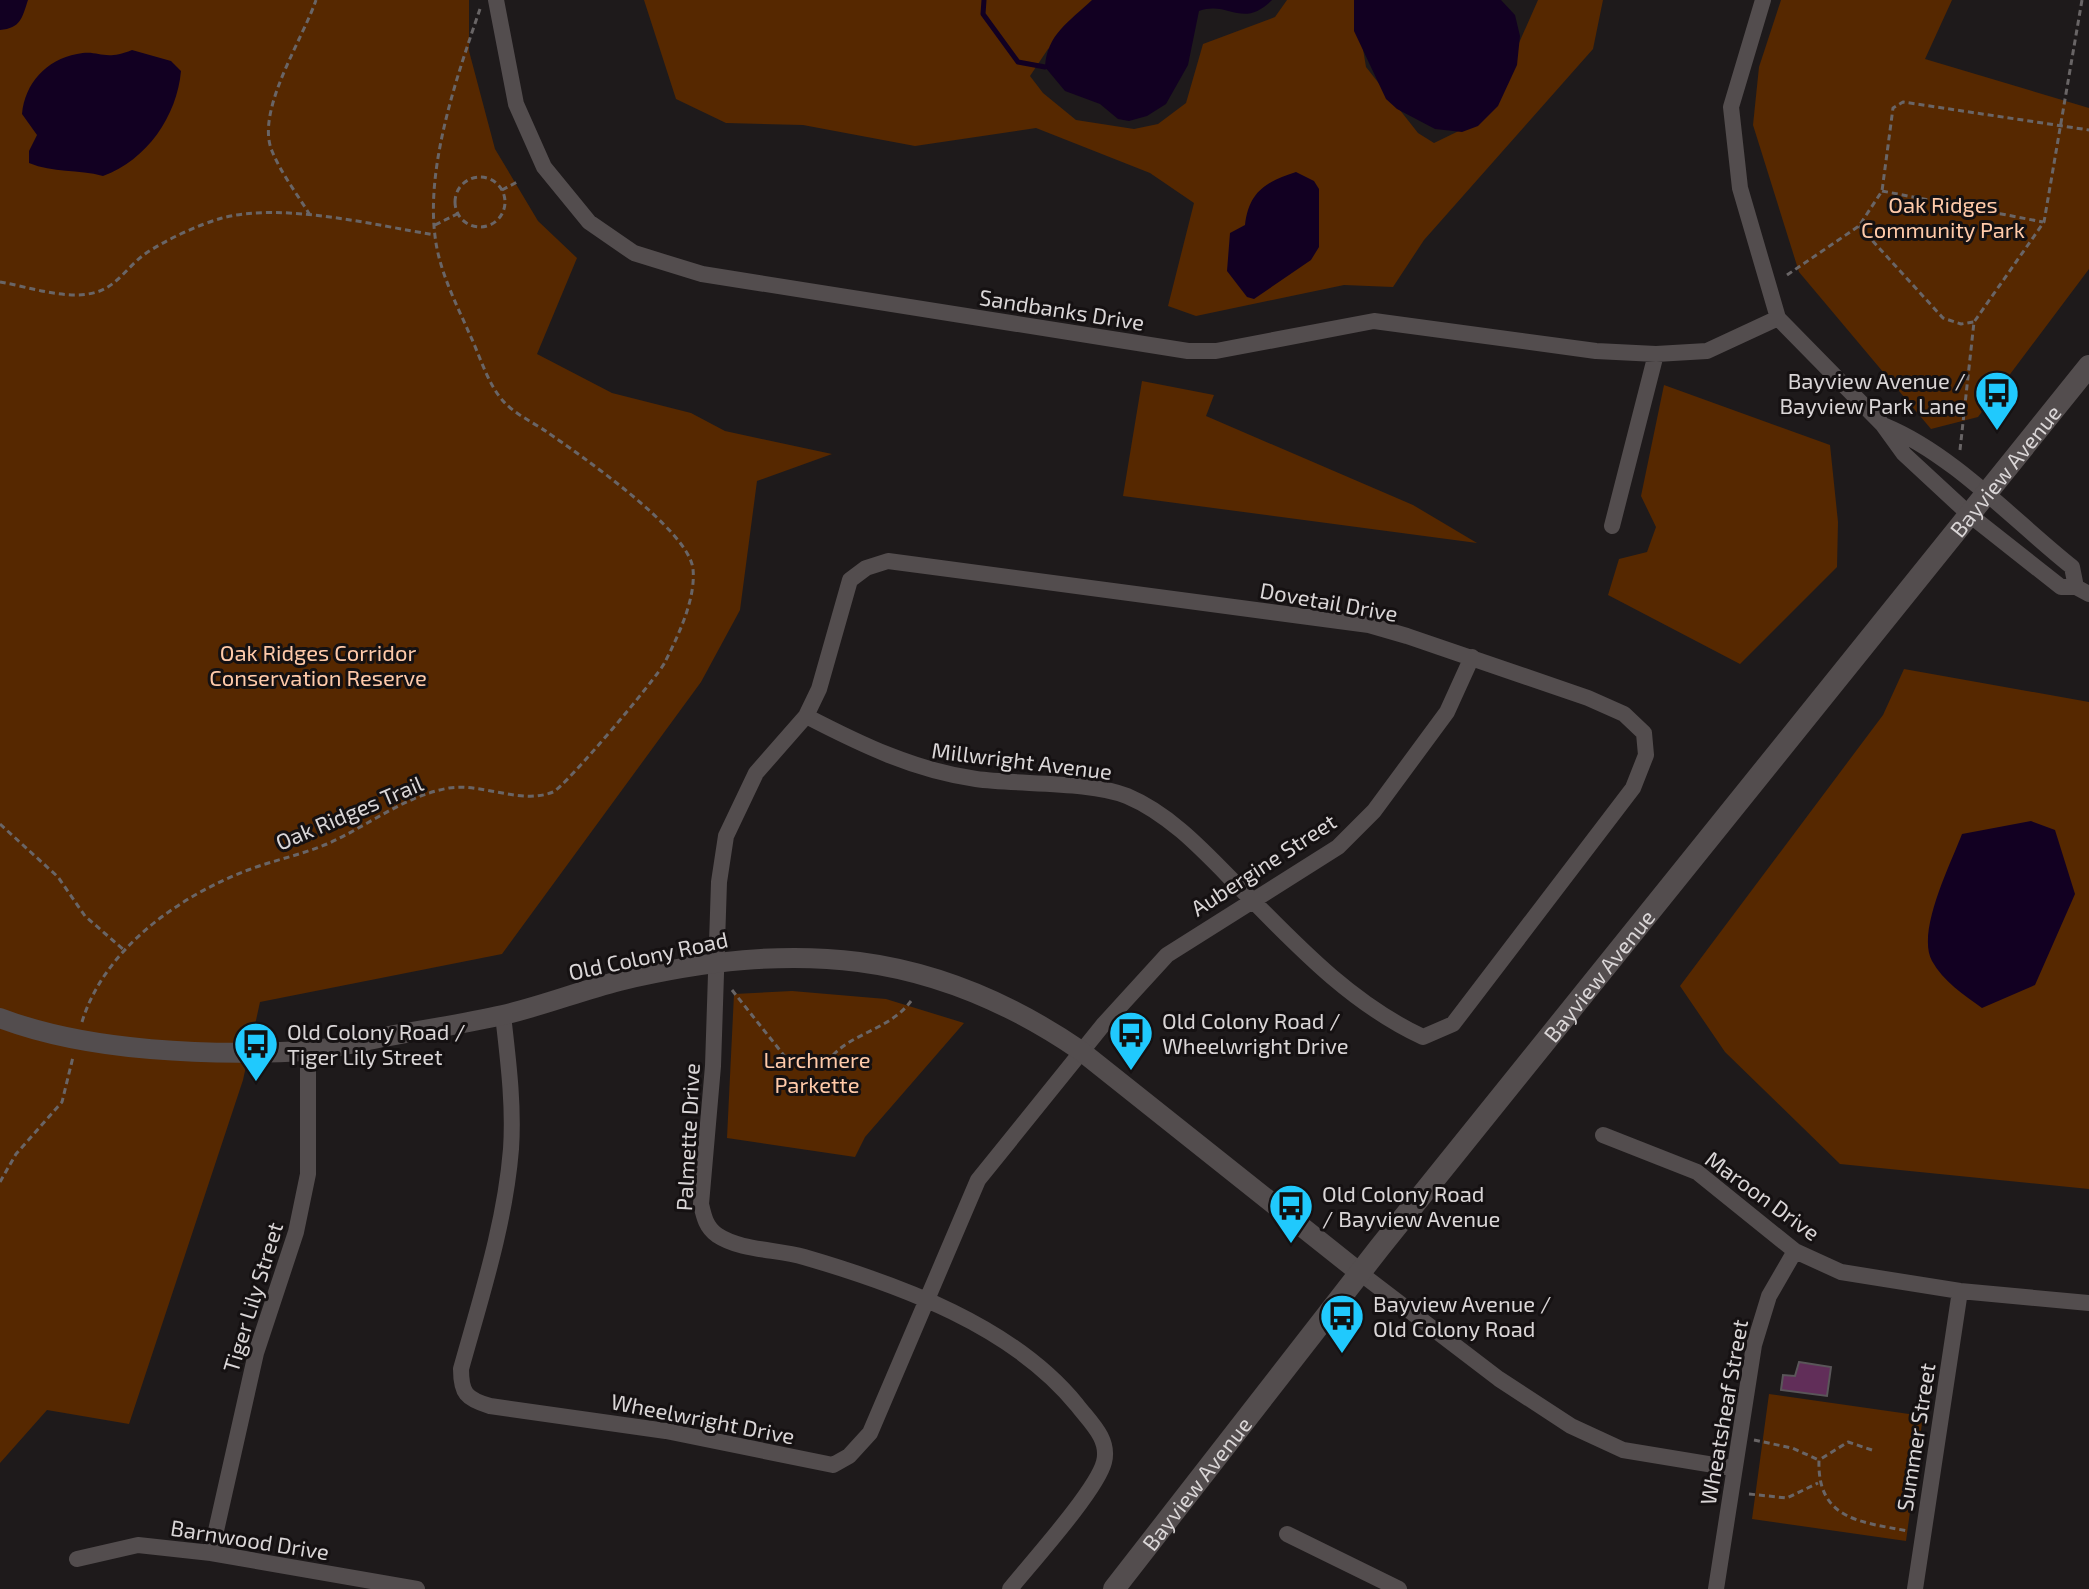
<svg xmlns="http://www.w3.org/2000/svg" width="2089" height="1589" font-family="'Exo 2',sans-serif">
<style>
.green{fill:#562800}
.water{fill:#120022}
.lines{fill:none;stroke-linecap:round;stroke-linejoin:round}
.stream{stroke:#120022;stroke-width:5}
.building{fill:#612e59;stroke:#5a5659;stroke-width:2}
.path{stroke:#696566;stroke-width:3;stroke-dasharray:6 4;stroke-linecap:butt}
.minor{stroke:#534d4e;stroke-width:16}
.tertiary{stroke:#534d4e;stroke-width:20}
.secondary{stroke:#534d4e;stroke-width:22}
.labels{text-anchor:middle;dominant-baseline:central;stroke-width:6;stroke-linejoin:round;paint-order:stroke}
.park-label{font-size:22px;fill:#ffcaa9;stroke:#151112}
.street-label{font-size:22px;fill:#dad6d7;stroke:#151112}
.poi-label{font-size:22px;fill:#dad6d7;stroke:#151112;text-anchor:start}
</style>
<rect width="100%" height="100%" fill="#1e1a1b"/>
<path class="green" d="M0 0H469V51L495 149 538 221 577 258 537 354 612 393 691 413 725 431 832 454 757 481 740 610 701 682 502 954 260 1002 243 1080 129 1424 47 1410 0 1463Z
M644 0H1110L1048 49 1030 76 1043 93 1076 120 1134 129 1158 124 1186 103 1203 44 1275 17 1287 0H1358L1356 7 1366 67 1418 133 1434 143 1469 126 1511 61 1538 0H1603L1593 49 1424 240 1393 287 1344 285 1196 316 1168 306 1194 203 1150 173 1036 128 915 146 803 125 726 123 676 99Z
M1781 0H1952L1925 59 2089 108V269L1978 417 1931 429 1799 272 1753 125 1759 67Z
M1142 381 1214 395 1206 416 1413 505 1477 543 1123 496Z
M1664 385 1830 445 1838 522 1837 567 1740 664 1608 595 1619 559 1647 552 1656 527 1641 496Z
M1904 669 2089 702V1189L1840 1164 1725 1052 1680 986 1883 715Z
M792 991 886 999 964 1023 865 1137 855 1157 727 1138 734 994Z
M1769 1394 1923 1416 1906 1541 1752 1519Z"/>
<path class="water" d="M0 0H28C22 18 21 28 0 30Z
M1092 0H1272C1242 30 1229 0 1199 11L1188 65 1166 104 1147 116 1129 121 1118 119 1100 104 1065 91 1045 67C1047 34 1069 22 1092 0Z
M1354 0H1501L1515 15 1520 36 1517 65 1498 106 1478 126 1462 132 1435 129 1397 109 1386 99 1354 31Z
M132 50 171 61 181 71C177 116 147 160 103 176 78 169 53 173 29 163V151L37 135 22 114C25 83 46 60 77 54 100 49 102 62 132 50Z
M1296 172 1314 181 1319 189V247L1311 260 1254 299 1247 297 1227 271 1230 233 1245 225C1249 191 1266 182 1296 172Z
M2031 821 2055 830 2075 894 2035 985 1982 1008C1964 995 1943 981 1932 961 1916 932 1951 863 1962 834Z"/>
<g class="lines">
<path class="stream" d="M984 0 983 14 1018 62 1045 67"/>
</g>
<path class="building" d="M1799 1362 1831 1367 1827 1396 1781 1390 1783 1375 1795 1376Z"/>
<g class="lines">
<path class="path" d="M455 202a25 25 0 1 1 50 0a25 25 0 1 1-50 0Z
M502 190 519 181
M1882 191 2043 222
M310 215C297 194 281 173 272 151 255 111 303 39 316 0
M435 225 457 214
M1859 226 1943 318 1961 324 1974 322
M1787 275 1859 226 1882 191 1893 108 1903 102 2089 130
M0 282C30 287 67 301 97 292 117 286 128 266 145 254 165 240 198 225 222 218 282 202 374 225 435 235
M1960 450 1974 322 2044 222 2082 0
M0 824 58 877 85 916 125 951
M732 990 790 1063
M82 1022C104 949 179 896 248 870 274 860 301 855 327 844 368 826 404 796 449 788 483 783 522 805 553 792 564 788 658 677 665 662 678 636 696 599 693 569 689 530 580 455 547 432 534 423 515 414 504 402 488 385 480 356 470 335 456 303 439 271 435 236 426 165 457 76 480 9
M827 1063C846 1033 888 1032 911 1001
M0 1182 16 1154 62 1102 73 1057
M1754 1440 1792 1448 1819 1460
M1872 1450 1848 1442 1819 1460C1817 1520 1861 1522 1908 1531
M1749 1494 1787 1498 1818 1483"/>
<path class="minor" d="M496 0 516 104 544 167 589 222 634 253 702 274 1188 351H1216L1374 321 1596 351 1656 354 1707 351 1778 318
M1763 0 1731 107 1740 188 1778 318 1883 425 1904 454 1971 516 2061 587H2076L2089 594
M1885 426C1953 454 2014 521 2072 567L2076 587
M1612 526 1656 354
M806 716C862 745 914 770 976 779 1019 785 1090 781 1127 796 1177 817 1215 864 1253 901 1304 953 1356 1006 1423 1037L1453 1024 1633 788 1646 755 1644 733 1624 714 1588 698 1407 636 1369 625 888 561 866 568 850 580 819 689 806 716 756 773 726 836 719 882 713 1066 701 1204C704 1217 706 1227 717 1235 741 1251 777 1249 804 1257 900 1285 1013 1326 1077 1405 1090 1422 1110 1439 1104 1462 1097 1490 1031 1563 1010 1589
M503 1015C508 1059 514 1104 511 1149 505 1224 481 1297 461 1369 461 1393 466 1399 490 1406L666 1431 833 1465 849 1456 870 1433 978 1180 1103 1025 1167 955 1338 847 1374 811 1447 712 1472 657
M1603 1135 1697 1172 1795 1251 1841 1272 1960 1291 2089 1303
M1360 1273 1499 1379 1571 1426 1623 1450 1732 1468
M1287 1534 1399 1589
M211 1553 256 1353 296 1232 308 1174V1051
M77 1559 138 1545 211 1553 417 1589
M1716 1589 1754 1345 1769 1296 1795 1251
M1915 1589 1960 1291"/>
<path class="tertiary" d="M0 1018C89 1052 211 1056 306 1051 331 1049 358 1042 383 1037 423 1030 463 1024 503 1015 542 1006 580 991 619 981 793 940 931 948 1081 1051L1360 1273"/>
<path class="secondary" id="s1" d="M1114 1589 1380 1247 2089 366"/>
</g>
<defs>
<g id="bus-pin" transform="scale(2.3)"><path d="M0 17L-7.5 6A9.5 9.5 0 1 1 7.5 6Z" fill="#20c9fd" stroke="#151112"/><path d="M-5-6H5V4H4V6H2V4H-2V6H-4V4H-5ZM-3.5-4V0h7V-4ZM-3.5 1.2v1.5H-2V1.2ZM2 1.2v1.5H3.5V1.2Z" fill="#111"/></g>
</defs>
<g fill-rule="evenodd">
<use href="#bus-pin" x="1997" y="393"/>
<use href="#bus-pin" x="1131" y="1033"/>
<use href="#bus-pin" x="256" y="1044"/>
<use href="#bus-pin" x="1291" y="1206"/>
<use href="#bus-pin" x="1342" y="1316"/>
</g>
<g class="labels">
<g class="park-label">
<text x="1943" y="204">Oak Ridges<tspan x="1943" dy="25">Community Park</tspan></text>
<text x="318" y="652">Oak Ridges Corridor<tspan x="318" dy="25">Conservation Reserve</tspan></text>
<text x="817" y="1059">Larchmere<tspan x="817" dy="25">Parkette</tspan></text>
</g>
<g class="street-label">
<text transform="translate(1062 309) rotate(9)">Sandbanks Drive</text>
<text stroke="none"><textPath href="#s1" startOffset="1430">Bayview Avenue</textPath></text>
<text transform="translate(1329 601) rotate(10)">Dovetail Drive</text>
<text transform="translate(1022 760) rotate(7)">Millwright Avenue</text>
<text transform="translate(349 812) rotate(-23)">Oak Ridges Trail</text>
<text transform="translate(1263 864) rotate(-33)">Aubergine Street</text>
<text transform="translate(648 955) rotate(-12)">Old Colony Road</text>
<text stroke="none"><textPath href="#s1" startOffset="782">Bayview Avenue</textPath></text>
<text transform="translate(687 1137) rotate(-87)">Palmette Drive</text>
<text transform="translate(1763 1195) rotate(36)">Maroon Drive</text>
<text transform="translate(252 1297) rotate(-73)">Tiger Lily Street</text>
<text transform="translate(1723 1412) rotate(-80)">Wheatsheaf Street</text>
<text transform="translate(703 1418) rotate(11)">Wheelwright Drive</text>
<text transform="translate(1915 1437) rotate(-81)">Summer Street</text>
<text stroke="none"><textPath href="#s1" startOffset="134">Bayview Avenue</textPath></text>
<text transform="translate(250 1539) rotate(9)">Barnwood Drive</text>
</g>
<g class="poi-label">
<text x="1966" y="380" text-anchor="end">Bayview Avenue /<tspan x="1966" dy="25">Bayview Park Lane</tspan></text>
<text x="1162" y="1020">Old Colony Road /<tspan x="1162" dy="25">Wheelwright Drive</tspan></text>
<text x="287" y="1031">Old Colony Road /<tspan x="287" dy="25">Tiger Lily Street</tspan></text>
<text x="1322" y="1193">Old Colony Road<tspan x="1322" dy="25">/ Bayview Avenue</tspan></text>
<text x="1373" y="1303">Bayview Avenue /<tspan x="1373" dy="25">Old Colony Road</tspan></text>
</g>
</g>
</svg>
